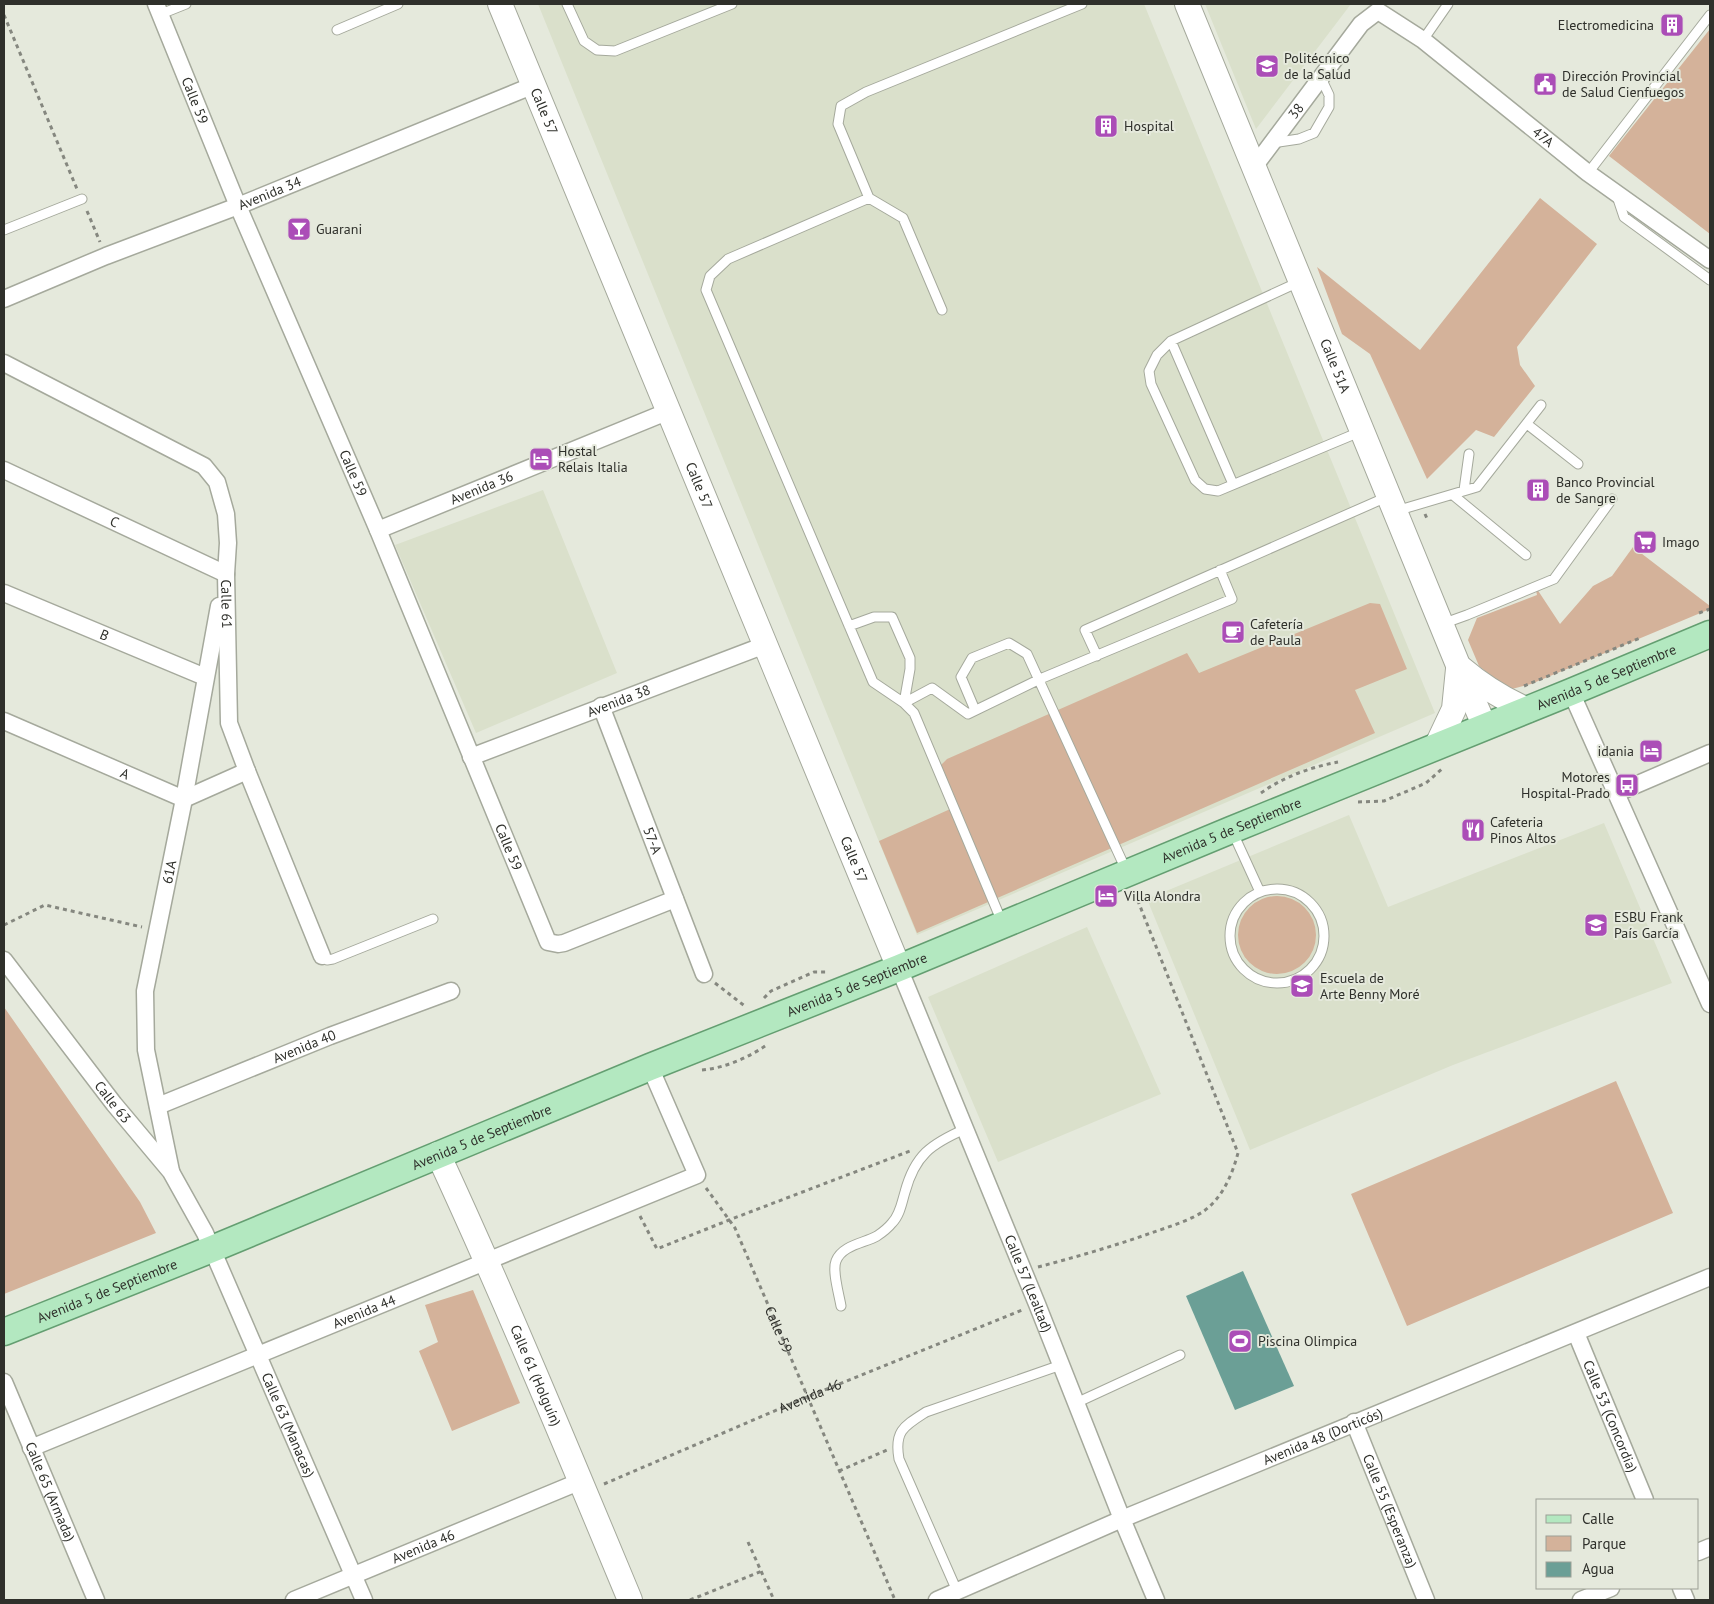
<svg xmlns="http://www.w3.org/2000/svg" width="1714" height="1604" font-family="'PT Sans',sans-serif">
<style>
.built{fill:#dae0cb}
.green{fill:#d4b29a}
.water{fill:#6b9f96}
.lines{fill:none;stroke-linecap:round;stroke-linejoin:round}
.lane-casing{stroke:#a5a99c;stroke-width:11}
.street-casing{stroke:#a5a99c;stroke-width:19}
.secondary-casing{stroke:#a5a99c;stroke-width:26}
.primary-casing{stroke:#649e71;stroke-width:29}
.path{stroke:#85877f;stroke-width:3;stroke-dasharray:4 4;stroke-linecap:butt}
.lane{stroke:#fff;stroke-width:9}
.street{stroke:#fff;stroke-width:16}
.secondary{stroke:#fff;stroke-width:24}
.primary{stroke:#b3e8c0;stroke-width:26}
.labels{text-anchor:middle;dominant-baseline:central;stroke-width:4;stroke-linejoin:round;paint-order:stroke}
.poi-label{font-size:14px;fill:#2f302b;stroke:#e5e9dc;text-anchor:start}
.street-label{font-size:14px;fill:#2f302b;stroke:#e5e9dc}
</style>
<rect width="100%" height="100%" fill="#e5e9dc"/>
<path class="built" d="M538 4H1144L1435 713 917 935Z
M1205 4H1351L1256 129Z
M543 490 617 673 476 733 395 545Z
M1349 815 1388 907 1604 823 1672 983 1453 1065 1250 1150 1147 899Z
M1087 927 1161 1094 998 1162 928 997Z"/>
<path class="green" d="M1710 29V234L1609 156Z
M1540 198 1597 244 1517 347 1520 365 1535 386 1494 437 1476 430 1427 479 1370 354 1342 334 1317 267 1420 350Z
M1633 547 1710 606V609L1531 684 1512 689 1501 684 1479 666 1468 640 1477 618 1537 595 1535 586 1560 624 1593 586 1612 576Z
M1370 603 1380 604 1407 669 1355 690 1375 733 917 933 879 841 957 806 940 766 947 759 1187 653 1199 673Z
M1238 935a39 39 0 1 1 78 0a39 39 0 1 1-78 0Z
M4 1007 140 1202 156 1233 4 1294Z
M1616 1081 1673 1213 1407 1326 1351 1194Z
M473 1290 520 1403 452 1431 419 1351 438 1342 425 1305Z"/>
<path class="water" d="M1243 1271 1294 1386 1235 1410 1186 1296Z"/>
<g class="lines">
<g class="lane-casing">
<path id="lane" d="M567 4 584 41 597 50 615 51 732 4
M161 14 186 4
M337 30 398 4
M1423 40 1448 4
M1272 143 1299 139 1314 133 1329 107V95L1321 78
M1588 173 1710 15
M1617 196 1624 217 1710 280
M869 198 728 259 710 276 706 290 873 682 904 703 914 713 1002 922
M4 230 82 199
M1301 281 1171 341 1157 355 1149 371 1151 384 1195 480 1205 489 1218 491 1362 431
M942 310 903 218 869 198 838 124 841 106 866 92 1082 4
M1171 341 1233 484
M1527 424 1578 464
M1464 490 1469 454
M1453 495 1526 555
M1396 511 1477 487 1541 405
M1442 624 1467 615 1554 579 1612 499
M849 626 874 617H892L910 658V669L904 703
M1097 656 1085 630 1389 496
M904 703 932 688 968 714 1040 679 1232 599 1220 570
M975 710 961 677 972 658 1009 643 1027 654 1127 872
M1233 833 1260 892
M1230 936a47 47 0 1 1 94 0a47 47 0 1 1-94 0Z
M322 956 327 960 333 959 433 919
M841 1306C839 1294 832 1271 836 1261 842 1245 865 1243 877 1236 883 1232 888 1228 892 1223 900 1215 902 1202 905 1192 915 1155 931 1144 965 1129
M1076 1403 1180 1355
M957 1591 899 1459C894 1431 904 1426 926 1412L1061 1365"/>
</g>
<g class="street-casing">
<g id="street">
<path id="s3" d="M156 4 238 206 378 530 548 942 558 944 564 943 675 899"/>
<path id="s4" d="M1254 167 1361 24 1378 11 1423 40 1588 173 1710 260"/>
<path id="s5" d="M4 299 106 256 238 206 534 85"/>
<path id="s6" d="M4 363 204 466 217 482 226 514 228 543 226 574 229 723 247 771 322 956"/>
<path id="s7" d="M4 470 226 574"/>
<path id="s8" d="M378 530 669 411"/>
<path id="s9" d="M4 593 205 677"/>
<path d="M1571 692 1710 1004"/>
<path id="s10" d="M601 706 704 974"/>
<path id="s11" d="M4 721 184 799 247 771"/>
<path id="s12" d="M471 757 765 645"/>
<path d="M1617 793 1710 753"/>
<path id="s13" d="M4 960 114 1104 171 1172 205 1233 364 1600"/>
<path id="s14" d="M899 968 1037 1304 1122 1519 1156 1600"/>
<path id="s15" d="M158 1106 330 1036 451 991"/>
<path id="s16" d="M171 1171 146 1050 145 991 184 799 219 606"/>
<path id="s17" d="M1576 1333 1645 1500"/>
<path id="s18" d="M4 1382 96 1600"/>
<path id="s19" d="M1354 1422 1426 1600"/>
<path id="s20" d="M31 1448 697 1175 650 1067"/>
<path d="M1698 1552 1710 1547"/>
<path d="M1681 1588 1686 1600"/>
<path id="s21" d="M294 1600 581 1481"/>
<path id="s22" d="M937 1600 1122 1519 1710 1277"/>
<path d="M1581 1600 1611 1588"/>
</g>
</g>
<g class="secondary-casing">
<g id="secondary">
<path id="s23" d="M500 4 899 968"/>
<path id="s24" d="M1187 4 1458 665 1485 727"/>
<path d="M1461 668C1482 686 1503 699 1528 710"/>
<path d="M1436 747 1454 709 1458 669"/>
<path id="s25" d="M438 1154C506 1301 568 1451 630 1600"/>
</g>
</g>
<g class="primary-casing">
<g id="primary">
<path id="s26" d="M4 1332 212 1249 650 1067 899 968 1231 830 1571 692 1710 634"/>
</g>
</g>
<g class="path">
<path d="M4 15 77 189"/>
<path d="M87 211 100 242"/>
<path d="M1425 514 1428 521"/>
<path d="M1699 613 1710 609"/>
<path d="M1524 686 1640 638"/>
<path d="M1261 793C1283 777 1311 767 1338 762"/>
<path d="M1358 802 1384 801 1426 783 1443 768"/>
<path d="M4 925 45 905 142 927"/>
<path d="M715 983 746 1007"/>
<path d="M764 998 771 991 814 972H829"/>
<path d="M702 1070C725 1068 750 1057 768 1044"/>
<path id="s1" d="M706 1188 735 1228 895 1600"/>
<path d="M640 1216 657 1249 729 1220 910 1151"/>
<path d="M1038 1267C1076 1257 1114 1246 1151 1233 1168 1227 1189 1221 1204 1211 1223 1197 1232 1175 1238 1153L1134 891"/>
<path d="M839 1471 887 1450"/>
<path id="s2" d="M604 1484 807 1397 1022 1310"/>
<path d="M748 1542 774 1600"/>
<path d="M690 1600 762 1571"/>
</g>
<use href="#lane" class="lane"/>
<use href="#street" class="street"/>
<use href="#secondary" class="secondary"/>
<use href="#primary" class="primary"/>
</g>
<defs>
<g id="building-square" transform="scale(1.25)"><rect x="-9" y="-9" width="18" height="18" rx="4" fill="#ab4db7" stroke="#e5e9dc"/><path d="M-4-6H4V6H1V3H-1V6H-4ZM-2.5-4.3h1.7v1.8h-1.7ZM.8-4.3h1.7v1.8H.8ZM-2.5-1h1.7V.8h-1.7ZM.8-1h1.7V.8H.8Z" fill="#fff"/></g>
<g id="school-square" transform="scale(1.25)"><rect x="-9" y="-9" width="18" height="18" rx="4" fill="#ab4db7" stroke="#e5e9dc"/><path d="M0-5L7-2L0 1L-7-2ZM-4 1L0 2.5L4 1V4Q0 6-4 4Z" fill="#fff"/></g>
<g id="civic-square" transform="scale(1.25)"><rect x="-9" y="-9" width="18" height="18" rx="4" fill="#ab4db7" stroke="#e5e9dc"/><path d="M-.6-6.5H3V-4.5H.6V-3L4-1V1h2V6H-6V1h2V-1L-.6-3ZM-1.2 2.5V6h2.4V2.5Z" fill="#fff"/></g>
<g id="bar-square" transform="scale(1.25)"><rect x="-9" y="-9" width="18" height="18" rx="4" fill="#ab4db7" stroke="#e5e9dc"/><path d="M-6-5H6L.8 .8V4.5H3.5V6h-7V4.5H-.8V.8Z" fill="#fff"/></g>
<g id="hotel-square" transform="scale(1.25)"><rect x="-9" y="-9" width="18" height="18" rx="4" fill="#ab4db7" stroke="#e5e9dc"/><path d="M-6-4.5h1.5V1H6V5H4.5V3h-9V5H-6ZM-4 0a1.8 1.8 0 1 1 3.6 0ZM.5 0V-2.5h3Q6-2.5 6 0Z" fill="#fff"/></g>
<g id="supermarket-square" transform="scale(1.25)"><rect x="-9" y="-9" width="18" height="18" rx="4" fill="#ab4db7" stroke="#e5e9dc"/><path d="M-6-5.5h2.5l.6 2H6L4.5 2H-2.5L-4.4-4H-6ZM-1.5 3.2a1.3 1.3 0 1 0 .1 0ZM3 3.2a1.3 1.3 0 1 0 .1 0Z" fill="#fff"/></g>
<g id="cafe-square" transform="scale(1.25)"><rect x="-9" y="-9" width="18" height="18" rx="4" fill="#ab4db7" stroke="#e5e9dc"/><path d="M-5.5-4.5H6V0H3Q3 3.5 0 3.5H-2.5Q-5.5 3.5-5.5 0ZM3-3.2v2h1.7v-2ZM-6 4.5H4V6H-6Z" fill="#fff"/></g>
<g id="bus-square" transform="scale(1.25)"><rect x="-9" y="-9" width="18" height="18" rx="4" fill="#ab4db7" stroke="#e5e9dc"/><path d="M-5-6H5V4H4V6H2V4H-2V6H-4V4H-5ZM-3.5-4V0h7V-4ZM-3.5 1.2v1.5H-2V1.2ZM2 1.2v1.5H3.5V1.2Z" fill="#fff"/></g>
<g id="restaurant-square" transform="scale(1.25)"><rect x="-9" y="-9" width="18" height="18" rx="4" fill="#ab4db7" stroke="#e5e9dc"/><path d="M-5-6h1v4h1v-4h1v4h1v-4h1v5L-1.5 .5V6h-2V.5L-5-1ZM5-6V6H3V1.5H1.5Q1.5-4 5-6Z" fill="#fff"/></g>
<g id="stadium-square" transform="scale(1.25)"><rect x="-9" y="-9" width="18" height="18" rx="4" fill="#ab4db7" stroke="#e5e9dc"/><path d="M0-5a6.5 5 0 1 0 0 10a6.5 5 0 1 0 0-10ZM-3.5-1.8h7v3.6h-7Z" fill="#fff"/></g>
</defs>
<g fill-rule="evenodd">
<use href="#building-square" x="1672" y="25"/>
<use href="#school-square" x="1267" y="66"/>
<use href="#civic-square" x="1545" y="84"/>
<use href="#building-square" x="1106" y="126"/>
<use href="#bar-square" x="299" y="229"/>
<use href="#hotel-square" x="541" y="459"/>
<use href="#building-square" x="1538" y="490"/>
<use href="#supermarket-square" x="1645" y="542"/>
<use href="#cafe-square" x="1233" y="632"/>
<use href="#hotel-square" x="1651" y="751"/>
<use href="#bus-square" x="1627" y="785"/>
<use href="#restaurant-square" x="1473" y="830"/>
<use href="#hotel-square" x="1106" y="896"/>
<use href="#school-square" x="1596" y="925"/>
<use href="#school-square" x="1302" y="986"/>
<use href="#stadium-square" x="1240" y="1341"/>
</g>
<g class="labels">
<g class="poi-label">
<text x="1654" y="25" text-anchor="end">Electromedicina</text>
<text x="1284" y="58">Politécnico<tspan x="1284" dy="16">de la Salud</tspan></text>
<text x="1562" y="76">Dirección Provincial<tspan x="1562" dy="16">de Salud Cienfuegos</tspan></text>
<text x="1124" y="126">Hospital</text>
<text x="316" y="229">Guarani</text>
<text x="558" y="451">Hostal<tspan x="558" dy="16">Relais Italia</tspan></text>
<text x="1556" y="482">Banco Provincial<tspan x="1556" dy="16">de Sangre</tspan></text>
<text x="1662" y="542">Imago</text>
<text x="1250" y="624">Cafetería<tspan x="1250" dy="16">de Paula</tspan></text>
<text x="1634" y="751" text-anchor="end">idania</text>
<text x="1610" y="777" text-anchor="end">Motores<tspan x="1610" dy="16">Hospital-Prado</tspan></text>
<text x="1490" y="822">Cafeteria<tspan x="1490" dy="16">Pinos Altos</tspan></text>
<text x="1124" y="896">Villa Alondra</text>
<text x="1614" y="917">ESBU Frank<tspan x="1614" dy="16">País García</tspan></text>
<text x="1320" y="978">Escuela de<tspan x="1320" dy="16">Arte Benny Moré</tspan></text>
<text x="1258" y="1341">Piscina Olimpica</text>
</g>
<g class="street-label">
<text stroke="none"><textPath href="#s3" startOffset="104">Calle 59</textPath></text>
<text stroke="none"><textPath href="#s4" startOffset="70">38</textPath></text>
<text stroke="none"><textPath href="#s23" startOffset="116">Calle 57</textPath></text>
<text stroke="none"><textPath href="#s4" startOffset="408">47A</textPath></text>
<text stroke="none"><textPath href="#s5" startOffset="286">Avenida 34</textPath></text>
<text stroke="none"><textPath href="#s24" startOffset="391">Calle 51A</textPath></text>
<text stroke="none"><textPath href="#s3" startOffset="509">Calle 59</textPath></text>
<text stroke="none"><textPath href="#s23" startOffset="521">Calle 57</textPath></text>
<text stroke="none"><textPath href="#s8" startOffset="112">Avenida 36</textPath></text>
<text stroke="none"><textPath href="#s7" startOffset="122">C</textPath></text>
<text stroke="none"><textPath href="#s6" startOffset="369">Calle 61</textPath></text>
<text stroke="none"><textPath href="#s9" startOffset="109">B</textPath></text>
<text stroke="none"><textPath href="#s26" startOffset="1731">Avenida 5 de Septiembre</textPath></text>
<text stroke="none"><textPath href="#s12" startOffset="158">Avenida 38</textPath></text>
<text stroke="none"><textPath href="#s11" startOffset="132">A</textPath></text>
<text stroke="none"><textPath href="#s26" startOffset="1326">Avenida 5 de Septiembre</textPath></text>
<text stroke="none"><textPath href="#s10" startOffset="144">57-A</textPath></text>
<text stroke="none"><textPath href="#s3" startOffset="914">Calle 59</textPath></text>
<text stroke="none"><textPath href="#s23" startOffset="926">Calle 57</textPath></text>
<text stroke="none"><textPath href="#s16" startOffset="304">61A</textPath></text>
<text stroke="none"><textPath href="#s26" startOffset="921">Avenida 5 de Septiembre</textPath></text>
<text stroke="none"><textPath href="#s15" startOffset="158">Avenida 40</textPath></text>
<text stroke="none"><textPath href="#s13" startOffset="179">Calle 63</textPath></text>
<text stroke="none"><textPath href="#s26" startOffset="516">Avenida 5 de Septiembre</textPath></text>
<text stroke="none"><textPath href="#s14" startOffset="341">Calle 57 (Lealtad)</textPath></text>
<text stroke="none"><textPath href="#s26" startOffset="111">Avenida 5 de Septiembre</textPath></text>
<text stroke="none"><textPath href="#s20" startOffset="360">Avenida 44</textPath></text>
<text stroke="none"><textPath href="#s1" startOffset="160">Calle 59</textPath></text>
<text stroke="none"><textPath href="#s25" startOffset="242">Calle 61 (Holguín)</textPath></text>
<text stroke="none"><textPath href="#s2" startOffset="224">Avenida 46</textPath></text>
<text stroke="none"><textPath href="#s17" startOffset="90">Calle 53 (Concordia)</textPath></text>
<text stroke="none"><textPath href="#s13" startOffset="549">Calle 63 (Manacas)</textPath></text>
<text stroke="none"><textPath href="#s22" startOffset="419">Avenida 48 (Dorticós)</textPath></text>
<text stroke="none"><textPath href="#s18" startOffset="119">Calle 65 (Armada)</textPath></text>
<text stroke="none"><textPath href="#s19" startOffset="96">Calle 55 (Esperanza)</textPath></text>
<text stroke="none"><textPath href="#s21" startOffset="140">Avenida 46</textPath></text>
</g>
</g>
<rect width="1714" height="1604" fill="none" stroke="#2f302b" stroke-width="10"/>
<rect x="1536" y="1499" width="162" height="90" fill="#e5e9dc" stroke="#9c9f95"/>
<rect x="1546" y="1515" width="25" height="8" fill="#b3e8c0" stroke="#9c9f95"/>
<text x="1582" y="1524" font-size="15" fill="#2f302b">Calle</text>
<rect x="1546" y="1536" width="25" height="15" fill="#d4b29a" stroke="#9c9f95"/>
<text x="1582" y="1549" font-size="15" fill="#2f302b">Parque</text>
<rect x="1546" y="1562" width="25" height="15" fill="#6b9f96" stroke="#9c9f95"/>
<text x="1582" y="1574" font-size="15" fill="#2f302b">Agua</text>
</svg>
